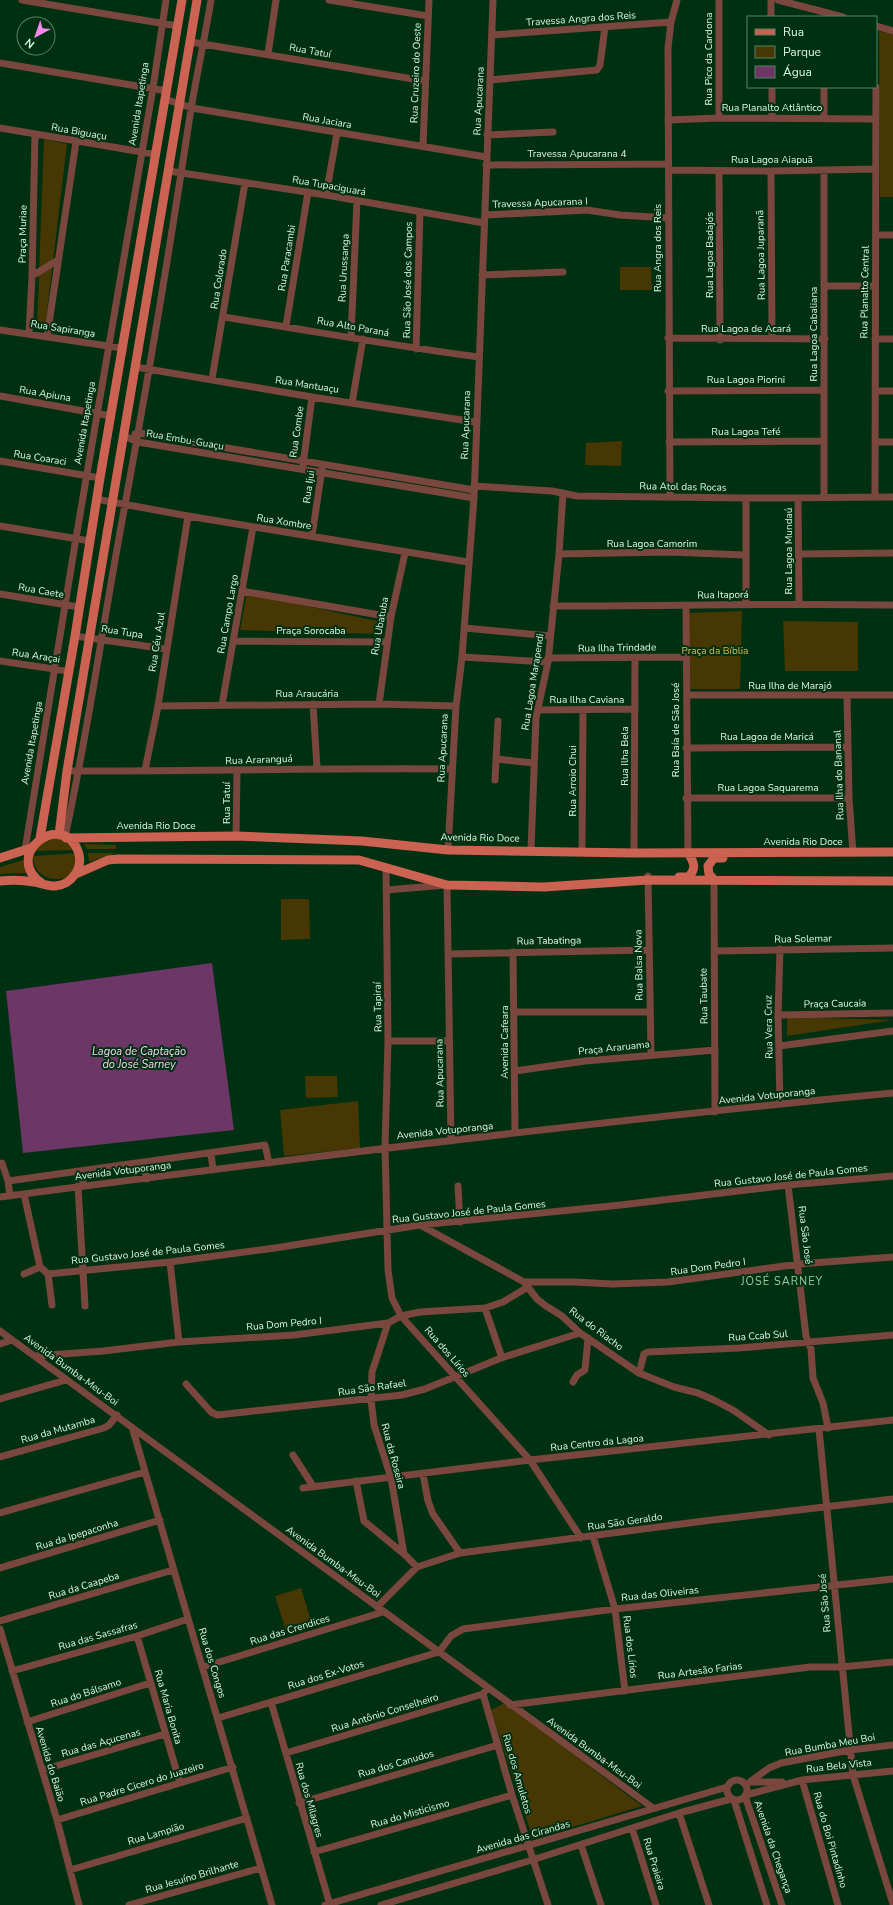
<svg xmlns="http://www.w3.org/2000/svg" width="893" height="1905" font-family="'Nunito Sans',sans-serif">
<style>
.green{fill:#473702}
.water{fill:#6c3667}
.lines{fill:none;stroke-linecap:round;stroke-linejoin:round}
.minor{stroke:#7a473e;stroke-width:7}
.major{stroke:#cc6251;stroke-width:9}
.labels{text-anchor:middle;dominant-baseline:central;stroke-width:4;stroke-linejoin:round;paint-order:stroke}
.street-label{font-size:10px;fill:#dbfae1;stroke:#003012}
.park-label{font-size:10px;fill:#e1bd50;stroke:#003012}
.water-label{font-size:11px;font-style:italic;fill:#f7d6f2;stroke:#003012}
.neighbourhood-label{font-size:11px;letter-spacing:1px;fill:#92cf9f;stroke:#003012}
</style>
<rect width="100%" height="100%" fill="#003012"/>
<path class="green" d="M879 31 893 34V197H880Z
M44 139 67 144 45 328H37Z
M620 267H651L652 290H620Z
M622 441 621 466 585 465 586 443Z
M247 593 381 622 380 634 240 630Z
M742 611 740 689H690L689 613Z
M783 621 858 622V671H785Z
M61 837 75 850 34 851 40 841Z
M84 844 116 845V849H87Z
M77 853V859L70 876C53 884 33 876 33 856Z
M88 853H116L89 862Z
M23 860 24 868 27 873 0 874V867Z
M281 899H309L310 939 281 940Z
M787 1017 893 1020 787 1036Z
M305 1076H337L338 1097 306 1098Z
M358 1101 360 1148 284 1156 280 1110Z
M301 1588 313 1627 287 1634 275 1596Z
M505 1703 642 1806 533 1839 491 1710Z"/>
<path class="water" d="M212 963 234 1130 23 1153 6 991Z"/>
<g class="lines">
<path class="minor" d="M22 0 178 26
M329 0 428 16
M719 0V118
M771 0V17
M778 0 843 17
M876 26 893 31
M492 35 671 22
M191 42 425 81
M268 54 276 0
M0 63 167 91
M490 80 597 70 600 65 605 27
M772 87V118
M824 87V118
M165 99 192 108 486 157
M668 120 719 118 876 119
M0 128 154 154
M487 135 553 132
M423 146 429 0
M486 165 668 164
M669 170 771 171 876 169
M824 170V498
M169 171 326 195 484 223
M719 171 720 340
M771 171 772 339
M326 195 337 133
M485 215 587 210 620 215 668 218
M876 235H893
M482 275 563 272
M32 276 58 260
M824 286H875
M223 317C308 330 393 346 479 357
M286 326 308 192
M0 330 122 348
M29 334 32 276 35 134
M47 337 76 142
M351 337 357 201
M668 338 825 339
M875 339H893
M416 349 420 212
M136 367 312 397 475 422
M212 379 245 183
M668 391 824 390
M875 391H893
M0 396 111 416
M352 403 363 339
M135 434 139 433 474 490
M124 436 138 442 474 498
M669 442 823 441
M875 442H893
M0 461 100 478
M303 465 312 397
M474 486 552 491 577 496 746 498 893 497
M670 496 668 48 671 22 677 0
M875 497 876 87
M798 498 799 603
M96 499 188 516 468 562
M0 526 90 541
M312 536 322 469
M559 554 669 552 745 555
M799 554 893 553
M242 591 391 617
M0 594 79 607
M746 605V498
M553 606C667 606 780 603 893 605
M686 606 688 853
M465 628 550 636
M75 636 166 649
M234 641 387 642
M462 657 548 662
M548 658 686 657
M0 661 68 671
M687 695H893
M847 695 849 798 853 853
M313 704 317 768
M379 704 391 617 405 553
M222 705 253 527
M158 706 379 704 456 706
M538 710 635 709
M686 748 848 747
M496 759 533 763
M145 770 158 706 188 516
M67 771C196 771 324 768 452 769
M495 780 498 721
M686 798H849
M236 836 237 771
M65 837C89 727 104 616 125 505 149 374 171 241 191 109 197 73 205 37 211 0
M25 850 76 538 153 88 166 0
M448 850 456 706 462 657 474 498 493 0
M531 850 536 718 548 662 559 554 563 493
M582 851 583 711
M634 853 635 658
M386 867 388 1041 385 1147 388 1270 392 1298 401 1316 530 1460 581 1538
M648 876 651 1054
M714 880 715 1112
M386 890 447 885 451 1141
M780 949 778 1015 780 1104
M714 951 893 948
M513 952 515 1133
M449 954 649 950
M515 1012H650
M778 1015 893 1013
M388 1041H449
M779 1046 893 1031
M515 1071 585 1061 715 1050
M211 1153 213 1170
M142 1162 147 1179
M2 1163 8 1181 10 1196
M81 1171 84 1186
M8 1181 265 1145 269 1163
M788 1185 806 1336 811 1349 813 1378 823 1403 828 1428
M78 1186 85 1306
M458 1186 460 1222
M24 1194 40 1267 48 1274 52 1305
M0 1197C297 1158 595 1121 893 1093
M420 1225 524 1282 537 1299 546 1306 562 1316 580 1333 639 1373 674 1387 698 1393 714 1400 733 1410 769 1435
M170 1262 179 1342
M24 1274 40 1267
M48 1274 170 1262 275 1248 420 1225 621 1205 788 1185 893 1176
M524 1282H574L613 1284 668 1282 799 1264 893 1257
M485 1308 502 1358
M388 1323 372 1372 371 1399 374 1425 391 1478 404 1554 417 1567
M0 1331 653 1808
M0 1344 12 1340
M35 1356 103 1351 179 1342 294 1335 388 1323 401 1316 420 1312 485 1308 503 1302 528 1287
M639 1373 644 1354 648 1352 739 1348 893 1335
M573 1382 577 1375 585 1370 588 1338
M186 1384 211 1412 217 1415 402 1395 425 1389 501 1358 580 1333
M0 1399 66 1380
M132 1427 272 1905
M819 1429 853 1775 893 1904
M293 1455 313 1486
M0 1457 104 1428 109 1425 117 1415
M423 1474 428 1501 433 1514 460 1553
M356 1481 364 1521 404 1554
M303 1488 530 1460 893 1420
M0 1513 145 1472
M593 1536 615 1609 625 1691
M0 1568 160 1520
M377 1607 417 1567 460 1553 704 1521 893 1499
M0 1621 173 1570
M0 1629 57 1820 79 1905
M137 1636 180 1783
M203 1667 383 1612
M12 1671 137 1636 188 1619
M483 1694 512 1795 548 1905
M271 1702 330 1905
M510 1705 810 1667H841L893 1662
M218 1718 439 1652 451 1636 463 1629 615 1609 893 1579
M27 1722 150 1683
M286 1753 483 1694 485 1691
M42 1770 165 1734
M727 1790a10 10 0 1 1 20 0a10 10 0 1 1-20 0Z
M802 1780 838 1905
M751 1781 769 1768 781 1763 850 1750 893 1745
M750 1782H782
M746 1795 802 1780 893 1771
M745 1796 782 1905
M734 1800 767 1905
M299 1803 498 1745
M679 1813 709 1905
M57 1820 233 1767
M632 1828 656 1905
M581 1845 601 1905
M314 1852 512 1795
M70 1870 247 1818
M129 1905 261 1868
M325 1905 727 1787
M381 1905 532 1860 679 1813 731 1799"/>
<path class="major" d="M59 835 67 771 197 0
M40 838 75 636 100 478 182 0
M66 838 236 836 362 841 448 850 634 853 893 852
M0 858 31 848
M76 874 108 860 118 859 359 860 447 885 544 887 648 880 893 881
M679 877H688C697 869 694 862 688 853
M714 880 709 874 708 866 714 858H723
M0 881C11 880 23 880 34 882 41 883 47 886 55 886 72 885 84 867 78 851 62 809 0 856 43 884"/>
</g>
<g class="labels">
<g class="street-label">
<text transform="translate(581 19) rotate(-4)">Travessa Angra dos Reis</text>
<text transform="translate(310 51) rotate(10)">Rua Tatuí</text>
<text transform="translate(709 59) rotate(-90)">Rua Pico da Cardona</text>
<text transform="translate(416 73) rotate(-88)">Rua Cruzeiro do Oeste</text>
<text transform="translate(479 101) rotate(-87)">Rua Apucarana</text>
<text transform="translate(139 104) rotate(-81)">Avenida Itapetinga</text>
<text x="772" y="108">Rua Planalto Atlântico</text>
<text transform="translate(327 121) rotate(10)">Rua Jaciara</text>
<text transform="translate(79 132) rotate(10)">Rua Biguaçu</text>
<text x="577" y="154">Travessa Apucarana 4</text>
<text x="772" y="160">Rua Lagoa Aiapuã</text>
<text transform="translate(329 186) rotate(10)">Rua Tupaciguará</text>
<text transform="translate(540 203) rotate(-2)">Travessa Apucarana I</text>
<text transform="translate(23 234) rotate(-89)">Praça Muriae</text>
<text transform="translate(658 248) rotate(-90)">Rua Angra dos Reis</text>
<text transform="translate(710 255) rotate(-90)">Rua Lagoa Badajós</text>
<text transform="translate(761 255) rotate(-91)">Rua Lagoa Juparanã</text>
<text transform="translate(287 258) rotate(-81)">Rua Paracambi</text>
<text transform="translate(344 268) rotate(-87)">Rua Urussanga</text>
<text transform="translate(219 279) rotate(-81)">Rua Colorado</text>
<text transform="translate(408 280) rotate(-89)">Rua São José dos Campos</text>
<text transform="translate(865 292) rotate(-89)">Rua Planalto Central</text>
<text transform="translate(353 327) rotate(10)">Rua Alto Paraná</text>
<text transform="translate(63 329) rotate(9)">Rua Sapiranga</text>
<text x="746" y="329">Rua Lagoa de Acará</text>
<text transform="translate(814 334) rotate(-90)">Rua Lagoa Cabaliana</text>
<text x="746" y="380">Rua Lagoa Piorini</text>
<text transform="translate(307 385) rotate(9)">Rua Mantuaçu</text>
<text transform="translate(45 394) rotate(10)">Rua Apiuna</text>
<text transform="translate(85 423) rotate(-80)">Avenida Itapetinga</text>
<text transform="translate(466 425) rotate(-88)">Rua Apucarana</text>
<text transform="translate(297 432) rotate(-82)">Rua Combe</text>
<text x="746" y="432">Rua Lagoa Tefé</text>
<text transform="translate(185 440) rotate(10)">Rua Embu-Guaçu</text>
<text transform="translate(40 458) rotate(9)">Rua Coaraci</text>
<text transform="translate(309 487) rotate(-82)">Rua Ijui</text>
<text transform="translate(683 487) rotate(1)">Rua Atol das Rocas</text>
<text transform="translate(284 522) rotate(9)">Rua Xombre</text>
<text x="652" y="544">Rua Lagoa Camorim</text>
<text transform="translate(789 551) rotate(-90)">Rua Lagoa Mundaú</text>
<text transform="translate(41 591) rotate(10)">Rua Caete</text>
<text transform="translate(723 595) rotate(-1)">Rua Itaporá</text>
<text transform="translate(228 614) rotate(-80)">Rua Campo Largo</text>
<text transform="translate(380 626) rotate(-80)">Rua Ubatuba</text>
<text x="311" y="631">Praça Sorocaba</text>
<text transform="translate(122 632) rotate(9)">Rua Tupa</text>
<text transform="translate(157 642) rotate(-81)">Rua Céu Azul</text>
<text transform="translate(617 648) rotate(-1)">Rua Ilha Trindade</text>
<text transform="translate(36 656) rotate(9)">Rua Araçai</text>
<text transform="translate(533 682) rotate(-81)">Rua Lagoa Marapendi</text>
<text x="790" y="686">Rua Ilha de Marajó</text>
<text x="307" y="694">Rua Araucária</text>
<text x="587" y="700">Rua Ilha Caviana</text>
<text transform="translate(676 730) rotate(-90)">Rua Baía de São José</text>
<text x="767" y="737">Rua Lagoa de Maricá</text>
<text transform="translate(32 743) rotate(-80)">Avenida Itapetinga</text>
<text transform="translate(443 748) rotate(-87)">Rua Apucarana</text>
<text transform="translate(625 756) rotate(-90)">Rua Ilha Bela</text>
<text transform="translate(259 760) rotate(-2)">Rua Araranguá</text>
<text transform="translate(839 775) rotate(-92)">Rua Ilha do Bananal</text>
<text transform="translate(573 781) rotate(-90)">Rua Arroio Chui</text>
<text x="768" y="788">Rua Lagoa Saquarema</text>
<text transform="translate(227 803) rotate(-90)">Rua Tatuí</text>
<text x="156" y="826">Avenida Rio Doce</text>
<text transform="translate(480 838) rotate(1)">Avenida Rio Doce</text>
<text x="803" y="842">Avenida Rio Doce</text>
<text transform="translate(803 939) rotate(-1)">Rua Solemar</text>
<text transform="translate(549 941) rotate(-1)">Rua Tabatinga</text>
<text transform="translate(639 965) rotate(-91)">Rua Balsa Nova</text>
<text transform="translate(704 996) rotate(-91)">Rua Taubate</text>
<text transform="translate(835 1004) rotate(-1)">Praça Caucaia</text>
<text transform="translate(378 1007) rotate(-91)">Rua Tapiraí</text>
<text transform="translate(769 1027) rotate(-91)">Rua Vera Cruz</text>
<text transform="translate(505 1042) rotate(-90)">Avenida Cafeara</text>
<text transform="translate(614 1048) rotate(-6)">Praça Araruama</text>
<text transform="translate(440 1073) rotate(-91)">Rua Apucarana</text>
<text transform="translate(767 1096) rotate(-6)">Avenida Votuporanga</text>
<text transform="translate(445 1131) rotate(-6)">Avenida Votuporanga</text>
<text transform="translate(123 1171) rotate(-7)">Avenida Votuporanga</text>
<text transform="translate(791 1176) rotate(-6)">Rua Gustavo José de Paula Gomes</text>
<text transform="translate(469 1212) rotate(-6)">Rua Gustavo José de Paula Gomes</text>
<text transform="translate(805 1235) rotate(83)">Rua São José</text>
<text transform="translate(148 1253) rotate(-6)">Rua Gustavo José de Paula Gomes</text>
<text transform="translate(708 1267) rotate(-8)">Rua Dom Pedro I</text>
<text transform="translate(284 1324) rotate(-5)">Rua Dom Pedro I</text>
<text transform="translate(596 1329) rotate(37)">Rua do Riacho</text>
<text transform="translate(758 1336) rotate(-4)">Rua Ccab Sul</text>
<text transform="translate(447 1352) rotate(49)">Rua dos Lírios</text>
<text transform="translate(71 1370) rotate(36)">Avenida Bumba-Meu-Boi</text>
<text transform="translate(372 1388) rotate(-8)">Rua São Rafael</text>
<text transform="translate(58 1430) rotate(-16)">Rua da Mutamba</text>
<text transform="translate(597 1443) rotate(-6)">Rua Centro da Lagoa</text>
<text transform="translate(393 1456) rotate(75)">Rua da Roseira</text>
<text transform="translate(625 1522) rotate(-8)">Rua São Geraldo</text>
<text transform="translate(77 1535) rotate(-17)">Rua da Ipepaconha</text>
<text transform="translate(333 1562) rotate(36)">Avenida Bumba-Meu-Boi</text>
<text transform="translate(84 1586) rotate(-17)">Rua da Caapeba</text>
<text transform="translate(660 1594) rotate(-6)">Rua das Oliveiras</text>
<text transform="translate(825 1603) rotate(-95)">Rua São José</text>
<text transform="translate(290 1630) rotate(-17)">Rua das Crendices</text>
<text transform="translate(98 1636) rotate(-16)">Rua das Sassafras</text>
<text transform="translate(630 1647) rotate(83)">Rua dos Lírios</text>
<text transform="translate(212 1663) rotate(73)">Rua dos Congos</text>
<text transform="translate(700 1671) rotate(-7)">Rua Artesão Farias</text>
<text transform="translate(326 1675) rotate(-17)">Rua dos Ex-Votos</text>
<text transform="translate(86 1693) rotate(-18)">Rua do Bálsamo</text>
<text transform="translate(168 1707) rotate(74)">Rua Maria Bonita</text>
<text transform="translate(385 1713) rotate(-17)">Rua Antônio Conselheiro</text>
<text transform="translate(101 1743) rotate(-16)">Rua das Açucenas</text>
<text transform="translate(830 1745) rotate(-10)">Rua Bumba Meu Boi</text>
<text transform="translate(594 1753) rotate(36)">Avenida Bumba-Meu-Boi</text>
<text transform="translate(50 1764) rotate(73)">Avenida do Baião</text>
<text transform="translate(396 1764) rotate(-16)">Rua dos Canudos</text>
<text transform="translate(839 1766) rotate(-6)">Rua Bela Vista</text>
<text transform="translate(517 1774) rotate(74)">Rua dos Amuletos</text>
<text transform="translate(142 1784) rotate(-17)">Rua Padre Cicero do Juazeiro</text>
<text transform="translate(309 1800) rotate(74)">Rua dos Milagres</text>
<text transform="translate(410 1814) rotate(-16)">Rua do Misticismo</text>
<text transform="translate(156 1834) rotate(-16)">Rua Lampião</text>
<text transform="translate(523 1837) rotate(-16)">Avenida das Cirandas</text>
<text transform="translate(830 1840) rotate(74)">Rua do Boi Pintadinho</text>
<text transform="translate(773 1847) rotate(71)">Avenida da Chegança</text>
<text transform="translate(654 1864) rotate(73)">Rua Praieira</text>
<text transform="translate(192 1877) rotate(-16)">Rua Jesuíno Brilhante</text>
</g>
<g class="park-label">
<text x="715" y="651">Praça da Bíblia</text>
</g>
<g class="water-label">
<text x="139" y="1051">Lagoa de Captação<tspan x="139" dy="13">do José Sarney</tspan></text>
</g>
<g class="neighbourhood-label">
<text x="782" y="1281">JOSÉ SARNEY</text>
</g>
</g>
<rect x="747" y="16" width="130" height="72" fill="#003012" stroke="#588165"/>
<rect x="755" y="29" width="20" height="6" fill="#cc6251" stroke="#588165"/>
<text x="783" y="36" font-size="12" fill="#dbfae1">Rua</text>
<rect x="755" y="46" width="20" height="12" fill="#473702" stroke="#588165"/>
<text x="783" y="56" font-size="12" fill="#dbfae1">Parque</text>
<rect x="755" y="66" width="20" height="12" fill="#6c3667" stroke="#588165"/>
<text x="783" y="76" font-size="12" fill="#dbfae1">Água</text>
<g transform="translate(36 36) rotate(220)"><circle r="19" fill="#003012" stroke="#588165"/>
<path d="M0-3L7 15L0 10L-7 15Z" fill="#f788ec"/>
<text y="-6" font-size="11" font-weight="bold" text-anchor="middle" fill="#dbfae1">N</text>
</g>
</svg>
